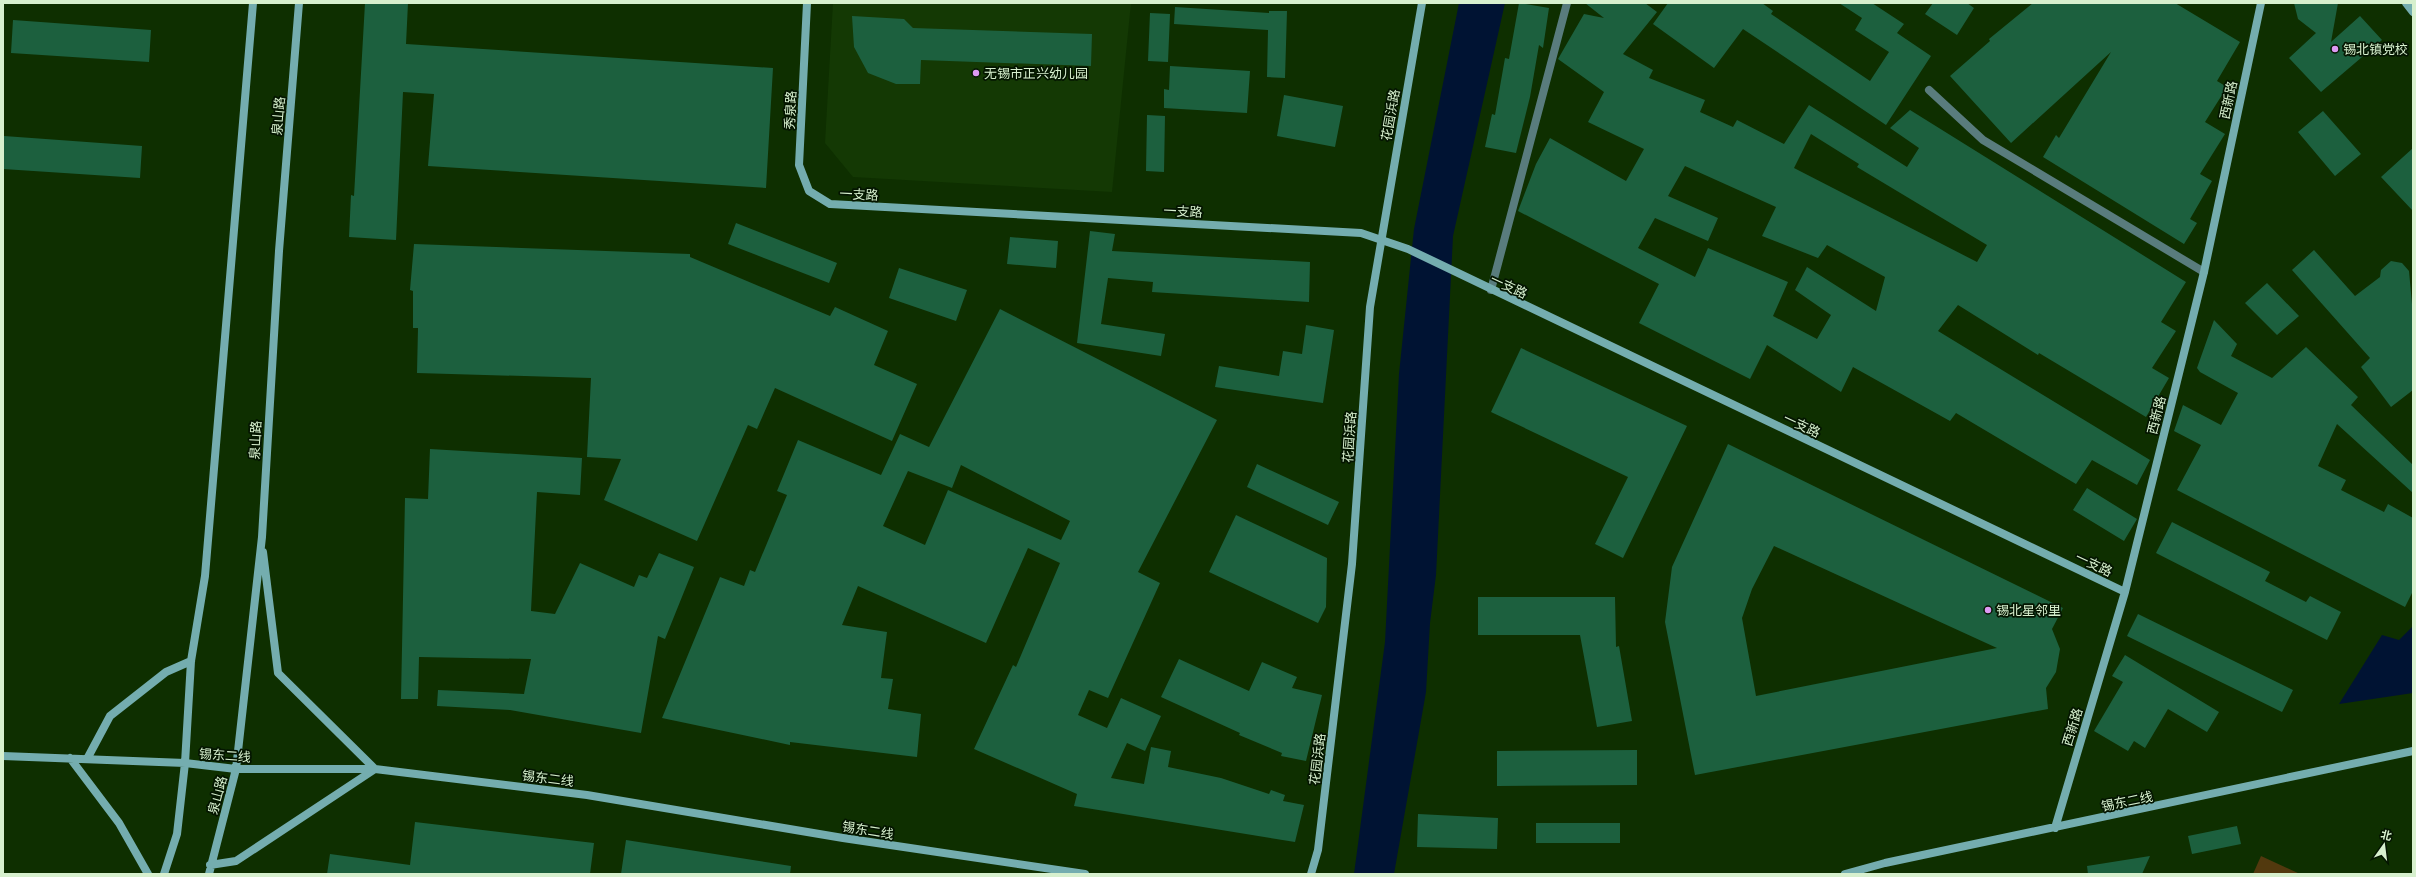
<svg xmlns="http://www.w3.org/2000/svg" width="2416" height="877" font-family="'Noto Serif','Noto Sans SC',serif">
<style>
.built{fill:#143904}
.green{fill:#52390e}
.water{fill:#001333}
.building{fill:#1c603e;fill-rule:evenodd}
.lines{fill:none;stroke-linecap:round;stroke-linejoin:round}
.street{stroke:#597c7d;stroke-width:8}
.secondary{stroke:#74adaf;stroke-width:8}
.poi-dot{fill:#dd99f3;stroke:#041500;stroke-width:1.5}
.labels{text-anchor:middle;dominant-baseline:central;stroke-width:3.5;stroke-linejoin:round;paint-order:stroke}
.poi-label{font-size:13px;fill:#d7f0ce;stroke:#041500;text-anchor:start}
.street-label{font-size:13px;fill:#d7f0ce;stroke:#041500}
</style>
<rect width="100%" height="100%" fill="#0e2f00"/>
<path class="built" d="M833 3H1131L1112 192 853 177 825 143Z"/>
<path class="green" d="M2261 856 2300 874H2253Z"/>
<path class="water" d="M1459 3H1505L1453 236 1436 575 1430 623 1426 692 1394 874H1354L1385 642 1399 374 1414 229Z
M2413 626V693L2339 704 2382 635 2399 640Z"/>
<path class="building" d="M365 3H408L406 44 773 68 766 188 428 166 434 94 403 92 396 240 349 237 351 195 354 196Z
M1519 3 1549 8 1543 48 1539 45 1530 97 1516 153 1485 147 1492 114 1495 115 1505 58 1509 59Z
M1585 3H1645L1657 12 1623 54 1653 70 1649 78 1705 100 1700 112 1733 127 1737 120 1784 144 1809 105 1907 167 1919 148 1890 128 1910 110 2186 282 2161 322 2176 331 2152 368 2169 378 2146 417 2039 353 2038 355 1958 305 1938 331 2150 460 2137 485 2092 460 2076 484 1956 413 1950 421 1853 367 1841 392 1767 345 1750 379 1639 323 1659 284 1518 211 1536 164 1550 138 1626 181 1644 149 1588 122 1604 92 1558 59 1584 14 1604 18ZM1811 134 1859 164 1857 167 1987 245 1977 262 1794 168ZM1685 166 1776 207 1762 236 1818 258 1827 245 1885 277 1876 311 1807 267 1795 290 1831 315 1817 339 1773 316 1788 282 1708 248 1695 277 1638 248 1655 218 1708 241 1718 218 1668 196Z
M1668 3H1762L1773 11 1771 14 1870 81 1889 52 1855 30 1862 18 1839 3H1872L1904 24 1897 33 1931 56 1886 125 1743 29 1714 68 1653 24Z
M1933 3H1967L1974 8 1957 35 1925 14Z
M2033 3H2175L2240 42 2217 81 2227 87 2205 122 2225 134 2200 174 2212 181 2190 219 2197 223 2184 244 2043 157 2056 135 2059 138 2111 52 2011 143 1950 76 1990 41 1989 39Z
M2294 3H2338L2331 42 2360 16 2382 40 2321 92 2289 58 2316 33 2298 19Z
M1175 7 1269 13V11H1287L1285 78 1267 77 1268 30 1174 24Z
M1150 13 1170 14 1168 62 1148 61Z
M852 16 904 19 913 28 1092 34 1091 66 921 60 920 84H896L868 73 854 47Z
M13 20 151 30 149 62 11 53Z
M1170 66 1250 71 1247 113 1164 108V89L1169 90Z
M1284 95 1343 106 1335 147 1277 136Z
M2323 111 2361 154 2335 176 2298 132Z
M1147 115 1165 116 1164 172 1146 171Z
M4 136 142 146 140 178 3 169Z
M2413 148V211L2381 177Z
M736 223 837 263 829 283 728 244Z
M1090 231 1115 234 1112 251 1310 262 1309 302 1152 292 1153 282 1108 278 1101 324 1165 334 1161 356 1077 343Z
M1010 237 1058 241 1056 268 1007 264Z
M414 244 690 254V257L830 316 835 307 888 331 874 365 917 384 892 441 775 388 757 429 748 425 697 541 604 500 621 459 587 457 591 378 417 373 418 328H413V291L410 290Z
M2314 250 2355 296 2380 277 2381 270 2391 261 2402 263 2409 271 2413 315V390L2391 407 2361 367 2370 358 2292 270Z
M899 268 967 290 956 321 889 298Z
M2267 283 2299 316 2277 335 2245 303Z
M1000 309 1217 420 1138 572 1160 583 1108 698 1089 690 1078 715 1107 728 1121 698 1161 716 1145 751 1127 743 1111 778 1144 784 1151 747 1171 751 1168 767 1221 778 1269 794 1271 790 1285 795 1283 801 1304 805 1295 842 1074 806 1077 794 974 749 1013 665 1016 667 1060 563 1028 548 986 643 858 586 842 625 887 632 881 678 893 679 888 709 921 714 917 757 790 742V745L662 718 720 577 744 586 750 570 755 572 787 495 777 491 798 440 881 475 900 434 929 447ZM961 465 1070 521 1061 540 948 490 925 545 883 526 908 471 952 488Z
M2214 320 2237 344 2231 356 2272 378 2306 347 2358 397 2351 405 2413 465V493L2337 424 2318 466 2346 480 2341 490 2384 512 2388 504 2413 518V591L2405 607 2177 490 2201 445 2174 431 2183 405 2221 425 2238 393 2200 372 2197 368Z
M1306 325 1334 330 1323 403 1215 387 1219 366 1279 376 1283 351 1302 354Z
M1521 348 1687 426 1623 558 1595 544 1628 477 1491 412Z
M1728 444 2063 608 2052 629 2060 649 2056 672 2046 688 2048 709 1695 775 1665 622 1672 567ZM1774 546 1997 648 1756 696 1742 618 1752 589Z
M430 449 582 458 580 495 537 492 531 611 555 614 580 563 634 587 639 575 647 578 659 553 694 567 665 639 658 636 641 733 510 710 437 706 438 690 524 694 531 659 419 657 418 699H401L405 498 428 499Z
M1257 464 1339 502 1328 525 1247 487Z
M2087 488 2137 519 2124 541 2073 510Z
M1236 515 1327 558 1326 607 1318 623 1209 572Z
M2172 522 2270 572 2265 581 2306 602 2310 596 2341 612 2327 640 2156 553Z
M1478 597H1615L1616 647 1619 646 1632 721 1597 727 1580 635H1478Z
M2138 614 2293 690 2282 712 2127 636Z
M2125 655 2219 712 2207 732 2168 709 2145 748 2134 741 2128 751 2094 731 2123 682 2112 676Z
M1179 659 1249 691 1262 662 1297 677 1292 688 1322 695 1306 761 1281 756 1282 753 1239 735 1240 733 1161 697Z
M1637 750V785L1497 786V751Z
M1418 814 1498 818 1497 849 1417 847Z
M415 822 594 843 590 874H327L330 854 410 865Z
M1536 823H1620V843H1536Z
M2237 826 2241 844 2192 854 2188 836Z
M626 840 791 866 790 874H621Z
M2150 856 2142 874H2088L2087 866Z"/>
<g class="lines">
<path class="street" d="M1929 90 1983 140 2204 272
M1491 290 1567 3"/>
<path class="secondary" d="M807 3 799 165 809 191 830 204 1361 233 1408 249 2125 592
M2406 3 2413 12
M3 756 185 763 236 769H375L587 795 843 838 1085 874
M70 758 119 823 148 874
M87 759 110 716 166 672 191 661
M2055 828 2125 592 2204 272 2261 3
M210 865 236 861 375 769 278 673 263 552
M164 874 177 834 185 763 191 661 205 576 253 3
M209 874 236 769 262 537 279 251 299 3
M1311 874 1318 850 1352 564 1370 307 1422 3
M1845 874 1885 863 2413 751"/>
</g>
<g class="poi-dot">
<circle cx="2335" cy="49" r="4"/>
<circle cx="976" cy="73" r="4"/>
<circle cx="1988" cy="610" r="4"/>
</g>
<g class="labels">
<g class="poi-label">
<text x="2343" y="49">锡北镇党校</text>
<text x="984" y="73">无锡市正兴幼儿园</text>
<text x="1996" y="610">锡北星邻里</text>
</g>
<g class="street-label">
<text transform="translate(2228 100) rotate(-78)">西新路</text>
<text transform="translate(790 110) rotate(-87)">秀泉路</text>
<text transform="translate(1390 115) rotate(-80)">花园浜路</text>
<text transform="translate(278 116) rotate(-85)">泉山路</text>
<text transform="translate(859 194) rotate(3)">一支路</text>
<text transform="translate(1183 211) rotate(3)">一支路</text>
<text transform="translate(1509 286) rotate(25)">一支路</text>
<text transform="translate(2156 415) rotate(-76)">西新路</text>
<text transform="translate(1802 425) rotate(25)">一支路</text>
<text transform="translate(1349 437) rotate(-86)">花园浜路</text>
<text transform="translate(255 440) rotate(-87)">泉山路</text>
<text transform="translate(2094 564) rotate(25)">一支路</text>
<text transform="translate(2072 727) rotate(-73)">西新路</text>
<text transform="translate(225 755) rotate(4)">锡东二线</text>
<text transform="translate(1317 759) rotate(-83)">花园浜路</text>
<text transform="translate(548 778) rotate(7)">锡东二线</text>
<text transform="translate(217 795) rotate(-75)">泉山路</text>
<text transform="translate(2127 801) rotate(-12)">锡东二线</text>
<text transform="translate(868 830) rotate(9)">锡东二线</text>
</g>
</g>
<rect width="2416" height="877" fill="none" stroke="#d7f0ce" stroke-width="8"/>
<g transform="translate(2384 845) rotate(14)" stroke="#041500" stroke-width="3" paint-order="stroke">
<path d="M0-3L7 15L0 10L-7 15Z" fill="#d7f0ce"/>
<text y="-6" font-size="11" font-weight="bold" text-anchor="middle" fill="#d7f0ce">北</text>
</g>
</svg>
